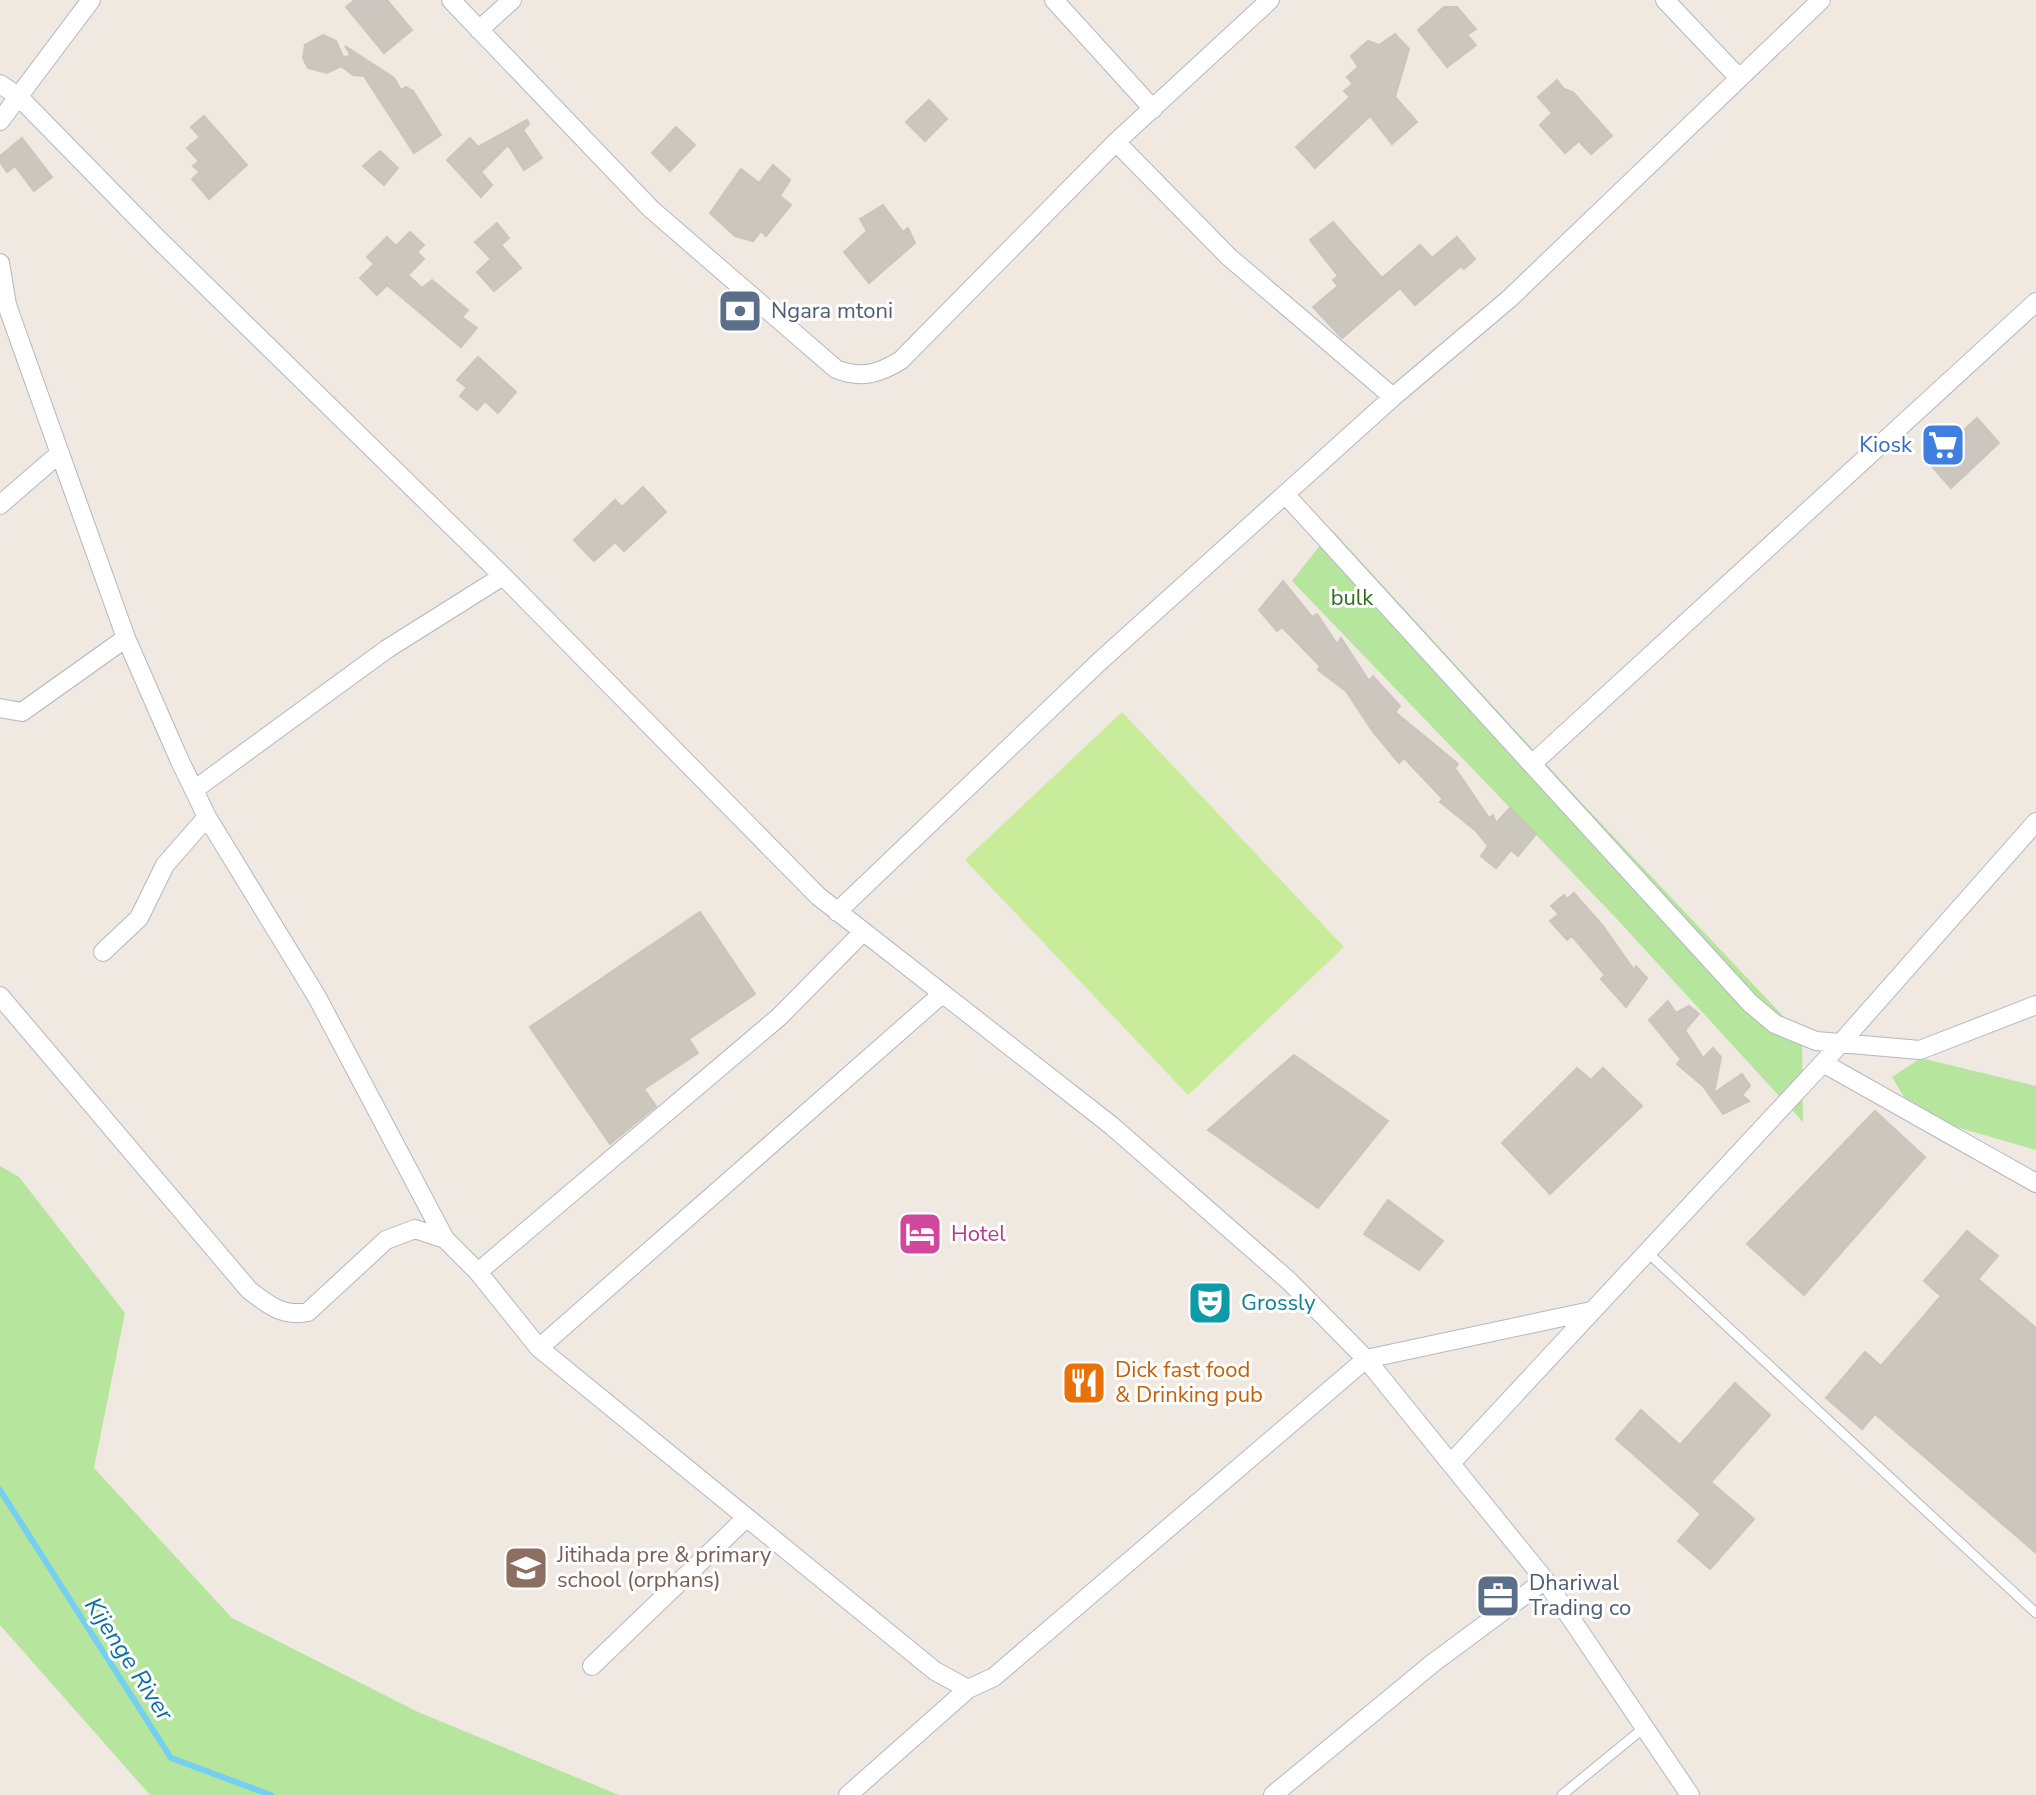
<svg xmlns="http://www.w3.org/2000/svg" width="2036" height="1795" font-family="'Nunito Sans',sans-serif">
<style>
.green{fill:#b6e59e}
.pitch{fill:#c9ec9a}
.lines{fill:none;stroke-linecap:round;stroke-linejoin:round}
.stream{stroke:#75cff0;stroke-width:6}
.building{fill:#cbc7bf;stroke:#cbc5ba;stroke-width:2}
.service-casing{stroke:#b4b7c1;stroke-width:11}
.minor-casing{stroke:#b4b7c1;stroke-width:20}
.service{stroke:#fff;stroke-width:9}
.minor{stroke:#fff;stroke-width:18}
.labels{text-anchor:middle;dominant-baseline:central;stroke-width:6;stroke-linejoin:round;paint-order:stroke}
.service-label{font-size:22px;fill:#4e5e75;stroke:#fff;text-anchor:start}
.shop-label{font-size:22px;fill:#366cbe;stroke:#fff;text-anchor:end}
.park-label{font-size:22px;fill:#2c6e1b;stroke:#fff}
.hotel-label{font-size:22px;fill:#b23c85;stroke:#fff;text-anchor:start}
.culture-label{font-size:22px;fill:#0d838f;stroke:#fff;text-anchor:start}
.food-label{font-size:22px;fill:#c56008;stroke:#fff;text-anchor:start}
.education-label{font-size:22px;fill:#785e54;stroke:#fff;text-anchor:start}
.water-label{font-size:24px;font-style:italic;fill:#0d6fa3;stroke:#fff}
</style>
<rect width="100%" height="100%" fill="#efe9e1"/>
<path class="green" d="M1332 530 1580 801 1802 1036 1803 1122 1615 917 1292 581Z
M1921 1058 2036 1086V1150L1915 1115 1892 1077Z
M0 1166 19 1177 125 1313 94 1468 232 1618 418 1712 619 1795H150L0 1625Z"/>
<path class="pitch" d="M1122 712 1344 947 1188 1095 965 860Z"/>
<g class="lines">
<path class="stream" d="M0 1490 171 1758 271 1795"/>
</g>
<path class="building" d="M355 0H387L412 30 384 53 346 7Z
M1444 7H1457L1476 29 1467 35 1476 45 1447 67 1418 30Z
M1395 34 1409 49 1395 97 1417 122 1392 144 1370 116 1315 168 1296 147 1350 97 1344 91 1353 84 1347 77 1358 67 1351 56 1368 41 1379 45Z
M323 35 336 41 343 57 351 56 345 46 394 78 401 90 406 87 413 91 441 135 414 153 364 76 353 75 341 66 327 73 308 68 303 58 305 45Z
M1557 80 1564 89 1573 92 1612 136 1591 154 1579 141 1565 153 1540 125 1552 113 1538 97Z
M929 100 947 119 925 141 906 122Z
M204 116 247 165 209 199 192 179 200 172 193 166 199 161 187 148 200 137 191 127Z
M527 120 529 124 523 130 542 158 524 170 508 145 481 172 492 185 481 197 447 160 470 138 478 147Z
M676 127 695 145 670 171 652 153Z
M22 138 52 177 34 191 15 166 7 172 0 162V156Z
M380 151 398 168 384 185 363 166Z
M773 165 790 180 780 196 791 205 766 236 761 231 753 241 735 236 710 213 741 169 759 183Z
M883 205 903 232 908 228 915 243 869 283 844 252 867 231 860 219Z
M1333 222 1382 278 1420 245 1432 258 1457 237 1475 259 1464 269 1461 266 1415 305 1400 288 1342 338 1313 307 1338 286 1333 280 1338 276 1310 240Z
M497 223 509 238 501 245 521 268 494 291 477 272 491 259 475 242Z
M410 232 424 245 417 252 424 259 408 275 422 288 432 280 468 310 462 317 477 328 461 347 387 285 377 295 360 278 374 264 367 257 387 237 396 246Z
M478 357 516 392 498 413 485 401 477 410 460 396 467 388 457 380Z
M1977 418 1999 443 1951 488 1922 455 1949 431 1955 438Z
M643 487 666 512 624 551 615 542 594 561 574 540 615 500 622 507Z
M1283 581 1312 617 1317 614 1337 644 1341 638 1369 681 1373 676 1400 706 1395 712 1458 764 1455 768 1489 818 1493 815 1496 823 1510 808 1536 834 1518 856 1511 850 1496 868 1481 856 1488 846 1476 831 1440 802 1443 799 1404 758 1399 763 1373 732 1346 691 1318 670 1320 666 1282 627 1277 631 1259 610Z
M1574 893 1603 926 1634 970 1636 966 1647 978 1626 1007 1601 979 1605 975 1572 936 1567 940 1550 921 1559 914 1551 906 1564 895 1567 899Z
M700 912 755 994 689 1039 698 1053 644 1089 656 1106 610 1144 530 1027Z
M1668 1001 1676 1013 1689 1006 1699 1014 1685 1030 1703 1058 1713 1048 1721 1057 1714 1093 1742 1074 1750 1086 1742 1095 1749 1101 1723 1114 1703 1086 1677 1064 1681 1059 1649 1020Z
M1294 1055 1388 1121 1318 1208 1208 1130Z
M1577 1068 1591 1080 1603 1068 1642 1106 1550 1194 1502 1143Z
M1875 1111 1925 1157 1804 1295 1747 1244Z
M1388 1200 1443 1241 1419 1270 1364 1234Z
M1967 1231 1998 1256 1978 1279 2036 1328V1553L1875 1414 1862 1429 1826 1398 1865 1352 1881 1366 1941 1296 1924 1281Z
M1735 1383 1770 1415 1711 1482 1754 1519 1710 1569 1678 1541 1701 1514 1616 1439 1641 1410 1680 1445Z"/>
<g class="lines">
<g class="service-casing">
<path id="service" d="M1646 1251 2036 1613
M1562 1795 1646 1726"/>
</g>
<g class="minor-casing">
<path id="minor" d="M451 0 651 209 836 369C861 379 879 374 901 360L1116 142 1270 0
M1054 0 1153 109
M1665 0 1739 78
M479 30 512 0
M0 84 19 97 158 239 503 576 818 896 1112 1126 1289 1281 1366 1359 1545 1580 1690 1795
M0 121 91 0
M1116 142 1229 257 1393 397
M0 263 7 305 49 423 126 638 179 759 207 817 317 997 445 1239
M1285 494 1750 1003 1775 1024 1816 1041 1920 1050 2036 1005
M0 505 60 453
M0 708 22 712 126 638
M1532 764 2036 302
M194 790 387 649 503 576
M837 912 1099 662 1393 397 1509 299 1821 0
M103 952 139 918 165 865 207 817
M0 996 249 1290C268 1305 283 1317 308 1312L386 1240 415 1229 445 1239 478 1272 539 1348 935 1671 968 1689 994 1677 1366 1359 1591 1311
M1823 1063 2036 1183
M478 1272 779 1017 863 932
M539 1348 942 994
M1452 1462 1823 1063 2036 822
M592 1666 746 1518
M848 1795 968 1689
M1273 1795 1433 1663 1545 1580"/>
</g>
<use href="#service" class="service"/>
<use href="#minor" class="minor"/>
</g>
<defs>
<g id="bank-square" transform="scale(2.3)"><rect x="-9" y="-9" width="18" height="18" rx="4" fill="#5c6f8a" stroke="#fff"/><path d="M-6-4H6V4H-6ZM0-2.3a2.3 2.3 0 1 0 0 4.6a2.3 2.3 0 1 0 0-4.6Z" fill="#fff"/></g>
<g id="supermarket-square" transform="scale(2.3)"><rect x="-9" y="-9" width="18" height="18" rx="4" fill="#3f7fe0" stroke="#fff"/><path d="M-6-5.5h2.5l.6 2H6L4.5 2H-2.5L-4.4-4H-6ZM-1.5 3.2a1.3 1.3 0 1 0 .1 0ZM3 3.2a1.3 1.3 0 1 0 .1 0Z" fill="#fff"/></g>
<g id="hotel-square" transform="scale(2.3)"><rect x="-9" y="-9" width="18" height="18" rx="4" fill="#d1479c" stroke="#fff"/><path d="M-6-4.5h1.5V1H6V5H4.5V3h-9V5H-6ZM-4 0a1.8 1.8 0 1 1 3.6 0ZM.5 0V-2.5h3Q6-2.5 6 0Z" fill="#fff"/></g>
<g id="theatre-square" transform="scale(2.3)"><rect x="-9" y="-9" width="18" height="18" rx="4" fill="#0f9aa8" stroke="#fff"/><path d="M-5-5.5Q0-4 5-5.5V0Q5 5 0 6Q-5 5-5 0ZM-3.3-2.5H-1v1.5H-3.3ZM1-2.5H3.3v1.5H1ZM-2.8 1Q0 5.5 2.8 1Z" fill="#fff"/></g>
<g id="restaurant-square" transform="scale(2.3)"><rect x="-9" y="-9" width="18" height="18" rx="4" fill="#e8710a" stroke="#fff"/><path d="M-5-6h1v4h1v-4h1v4h1v-4h1v5L-1.5 .5V6h-2V.5L-5-1ZM5-6V6H3V1.5H1.5Q1.5-4 5-6Z" fill="#fff"/></g>
<g id="school-square" transform="scale(2.3)"><rect x="-9" y="-9" width="18" height="18" rx="4" fill="#8d6e63" stroke="#fff"/><path d="M0-5L7-2L0 1L-7-2ZM-4 1L0 2.5L4 1V4Q0 6-4 4Z" fill="#fff"/></g>
<g id="office-square" transform="scale(2.3)"><rect x="-9" y="-9" width="18" height="18" rx="4" fill="#5c6f8a" stroke="#fff"/><path d="M-6-3h4V-5.5h4V-3h4V5H-6ZM-1-4.5V-3h2v-1.5ZM-6 0V1H6V0Z" fill="#fff"/></g>
</defs>
<g fill-rule="evenodd">
<use href="#bank-square" x="740" y="311"/>
<use href="#supermarket-square" x="1943" y="445"/>
<use href="#hotel-square" x="920" y="1234"/>
<use href="#theatre-square" x="1210" y="1303"/>
<use href="#restaurant-square" x="1084" y="1383"/>
<use href="#school-square" x="526" y="1568"/>
<use href="#office-square" x="1498" y="1596"/>
</g>
<g class="labels">
<g class="service-label">
<text x="771" y="311">Ngara mtoni</text>
<text x="1529" y="1583">Dhariwal<tspan x="1529" dy="25">Trading co</tspan></text>
</g>
<g class="shop-label">
<text x="1912" y="445">Kiosk</text>
</g>
<g class="park-label">
<text x="1352" y="598">bulk</text>
</g>
<g class="hotel-label">
<text x="951" y="1234">Hotel</text>
</g>
<g class="culture-label">
<text x="1241" y="1303">Grossly</text>
</g>
<g class="food-label">
<text x="1115" y="1370">Dick fast food<tspan x="1115" dy="25">&amp; Drinking pub</tspan></text>
</g>
<g class="education-label">
<text x="557" y="1555">Jitihada pre &amp; primary<tspan x="557" dy="25">school (orphans)</tspan></text>
</g>
<g class="water-label">
<text transform="translate(129 1659) rotate(57)">Kijenge River</text>
</g>
</g>
</svg>
